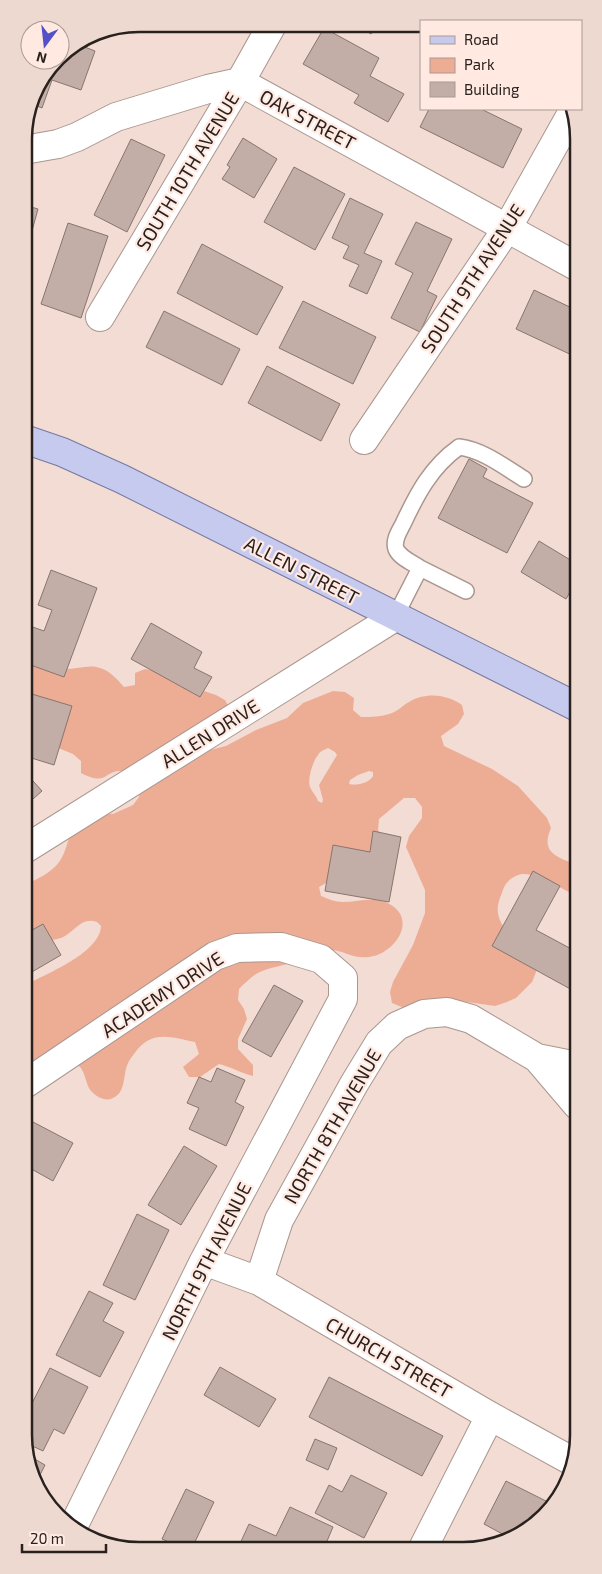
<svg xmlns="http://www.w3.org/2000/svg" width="602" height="1574" font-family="'Exo 2',sans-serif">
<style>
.green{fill:#edad95;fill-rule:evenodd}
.building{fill:#c2aea6;stroke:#88756e}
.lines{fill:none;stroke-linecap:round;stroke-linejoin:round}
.service-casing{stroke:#aa968e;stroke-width:18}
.minor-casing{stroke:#aa968e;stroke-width:30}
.primary-casing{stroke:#76789f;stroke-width:30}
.service{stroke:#fff;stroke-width:15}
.minor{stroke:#fff;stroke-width:28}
.primary{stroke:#c6caef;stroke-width:28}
.labels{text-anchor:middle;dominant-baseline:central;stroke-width:4.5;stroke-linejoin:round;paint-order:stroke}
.street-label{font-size:19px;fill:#29211e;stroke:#ffe9e1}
.rim{fill:none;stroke:#29211e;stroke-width:2.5}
</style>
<rect width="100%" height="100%" fill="#f2dcd4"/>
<path class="green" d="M25 658C41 667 59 671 77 668 86 667 91 665 100 668 110 671 117 679 124 687L135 685V673L145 669 156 671 186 685 216 695 225 700 230 709 202 752 226 746 256 730 287 718 303 703 333 691 345 692 354 698 353 710 361 717C371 717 382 717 392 713 398 711 403 705 409 702 425 692 447 694 462 705L464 714 458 724 441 736 444 746 492 769 518 786 547 818 551 828C540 853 557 857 577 865V896C564 890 537 873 523 874 514 875 505 882 503 890 501 895 499 900 498 905 494 929 525 948 540 962L532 982 516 998 507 1002 495 1006 460 1001 404 1008 392 1003 390 992 393 982 413 945 425 913V890L406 847 409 836 422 818V807L415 798H404L379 819 378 830 384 840V851L319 887 321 896C328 899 336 902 343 902 358 902 371 897 385 902 418 915 399 949 374 956 353 961 344 949 329 950 320 951 309 958 300 961 286 965 269 967 256 974 250 978 244 984 239 989L238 1000 244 1009 247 1019 238 1039V1049L253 1065V1076C241 1073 231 1067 219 1064L200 1077H189L183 1067 199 1054 195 1042C170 1037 151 1029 134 1054 129 1060 126 1066 125 1074 123 1085 123 1094 111 1099 103 1101 93 1095 89 1088 84 1078 85 1064 70 1062 63 1061 34 1070 25 1072V985C46 974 100 953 101 926L97 922C82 917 77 929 65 936 54 943 38 938 25 941V885C63 867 62 862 73 824L90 813 113 814 133 805 139 797 140 785 134 774C130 773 126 771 122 771 103 770 108 787 81 773V761L73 754 51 745 38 697 25 699ZM328 748 335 752 337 755 319 785 323 800 322 803 318 801C316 795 312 792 310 787 307 779 313 761 318 755 320 751 324 750 328 748ZM369 771 373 772V776C369 783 357 786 349 784L350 780 358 775Z"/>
<path class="building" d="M357 25H377L371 34Z
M324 28 379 58 370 76 404 94 388 122 354 103 359 95 303 64Z
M77 44 95 51 81 90 52 80 42 108 32 104 36 89 58 60H60L63 53Z
M429 109H481L522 129 503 168 420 127Z
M243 138 277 159 254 198 222 179 230 167 227 165Z
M131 139 165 155 127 232 94 215Z
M294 167 345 194 315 250 264 222Z
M350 198 383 214 364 253 382 261 367 294 349 286 359 265 343 258 349 246 332 238Z
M24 205 38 209 24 260Z
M416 222 452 239 427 291 437 296 420 332 391 318 413 273 395 264Z
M68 223 108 236 81 318 41 304Z
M202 244 283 287 257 335 177 293Z
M534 290 576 310V357L516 329Z
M303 301 376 337 353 384 279 348Z
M164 311 240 349 222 385 146 347Z
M267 366 340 404 321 441 248 403Z
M469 459 487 469 483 477 533 503 507 553 438 518Z
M539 541 577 564V580L566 599 521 572Z
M51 570 97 588 64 677 25 663V633L27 625 44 631 52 610 38 605Z
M151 623 202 652 194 668 212 677 200 697 131 659Z
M25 692 72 706 54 765 25 756Z
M25 772 42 791 25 806Z
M373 831 401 837 389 902 325 891 333 845 370 852Z
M533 871 560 886 536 930 577 952V985L574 991 492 946Z
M43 924 61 955 25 976V934Z
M274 985 303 1001 271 1057 242 1041Z
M217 1068 245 1080 235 1102 244 1107 226 1146 189 1129 199 1108 187 1103 199 1077 211 1082Z
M33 1122 73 1143 53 1181 26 1166V1135Z
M184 1146 217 1166 181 1225 148 1205Z
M137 1214 169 1230 135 1300 103 1285Z
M89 1291 113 1303 103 1321 124 1332 100 1377 56 1355Z
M220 1367 276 1399 259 1427 204 1395Z
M50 1368 88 1387 64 1434 54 1429 43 1451 26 1443V1415Z
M329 1377 443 1436 422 1476 309 1417Z
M315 1439 337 1448 328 1470 306 1460Z
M26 1454 45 1465 38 1479 26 1457Z
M351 1475 387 1493 364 1538 315 1513 329 1485 342 1492Z
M506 1481 552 1504 550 1510 506 1536 484 1524Z
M186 1489 214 1502 192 1548H182L162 1539Z
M290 1507 333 1527 324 1548H305L295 1543 292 1548H238L249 1524 276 1536Z"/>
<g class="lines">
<g class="service-casing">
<path id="service" d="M420 568C413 563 400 558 396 549 393 540 399 532 403 524 417 494 431 467 459 447 483 450 503 466 524 479
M395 617 420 568 466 591"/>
</g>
<g class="minor-casing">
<path id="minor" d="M24 150 58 144 77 137 116 117 208 89 240 82 576 266
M100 317 240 82 272 25
M364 440 508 227 573 111
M25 849 395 617
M537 1058 577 1105
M25 1084 215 956 237 948 281 947 321 959 343 978V999L204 1261 74 1525
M204 1261 259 1281 490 1416 570 1460
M259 1281 279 1220 354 1084 379 1043 397 1026 424 1014 447 1012 471 1019 537 1058 577 1066
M423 1548 490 1416"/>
</g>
<g class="primary-casing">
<path id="primary" d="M24 439 62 452 122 479 577 707"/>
</g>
<use href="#service" class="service"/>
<use href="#minor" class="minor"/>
<use href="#primary" class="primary"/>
</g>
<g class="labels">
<g class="street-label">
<text transform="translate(308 119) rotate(28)">OAK STREET</text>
<text transform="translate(187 171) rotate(-59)">SOUTH 10TH AVENUE</text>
<text transform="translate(472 278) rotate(-57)">SOUTH 9TH AVENUE</text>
<text transform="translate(302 570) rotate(27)">ALLEN STREET</text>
<text transform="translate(210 733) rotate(-32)">ALLEN DRIVE</text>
<text transform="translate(162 994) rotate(-33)">ACADEMY DRIVE</text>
<text transform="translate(332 1126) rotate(-60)">NORTH 8TH AVENUE</text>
<text transform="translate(206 1261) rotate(-63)">NORTH 9TH AVENUE</text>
<text transform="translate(389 1357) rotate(30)">CHURCH STREET</text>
</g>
</g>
<path d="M0 0H602V1574H0ZM139 32H463A107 107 0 0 1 570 139V1435A107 107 0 0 1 463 1542H139A107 107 0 0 1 32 1435V139A107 107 0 0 1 139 32Z" fill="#eed9d1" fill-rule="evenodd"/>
<path class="rim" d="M139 32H463A107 107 0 0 1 570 139V1435A107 107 0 0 1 463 1542H139A107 107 0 0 1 32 1435V139A107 107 0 0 1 139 32Z"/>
<rect x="420" y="20" width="162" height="90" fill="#ffe9e1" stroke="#a99993"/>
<rect x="430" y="36" width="25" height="8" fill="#c6caef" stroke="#a99993"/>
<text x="464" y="45" font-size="15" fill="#29211e">Road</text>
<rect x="430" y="58" width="25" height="15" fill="#edad95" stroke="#a99993"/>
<text x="464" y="70" font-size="15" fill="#29211e">Park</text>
<rect x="430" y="82" width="25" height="15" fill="#c2aea6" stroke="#a99993"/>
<text x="464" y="95" font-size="15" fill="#29211e">Building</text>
<g transform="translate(45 45) rotate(195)"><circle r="24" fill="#ffe9e1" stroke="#a99993"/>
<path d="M0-4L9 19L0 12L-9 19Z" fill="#5451c8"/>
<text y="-8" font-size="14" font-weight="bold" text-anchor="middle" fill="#29211e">N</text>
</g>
<path d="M22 1544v8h84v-8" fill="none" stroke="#29211e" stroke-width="2.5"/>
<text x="30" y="1544" font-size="15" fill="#29211e" stroke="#ffe9e1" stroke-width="4" paint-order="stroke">20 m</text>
</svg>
